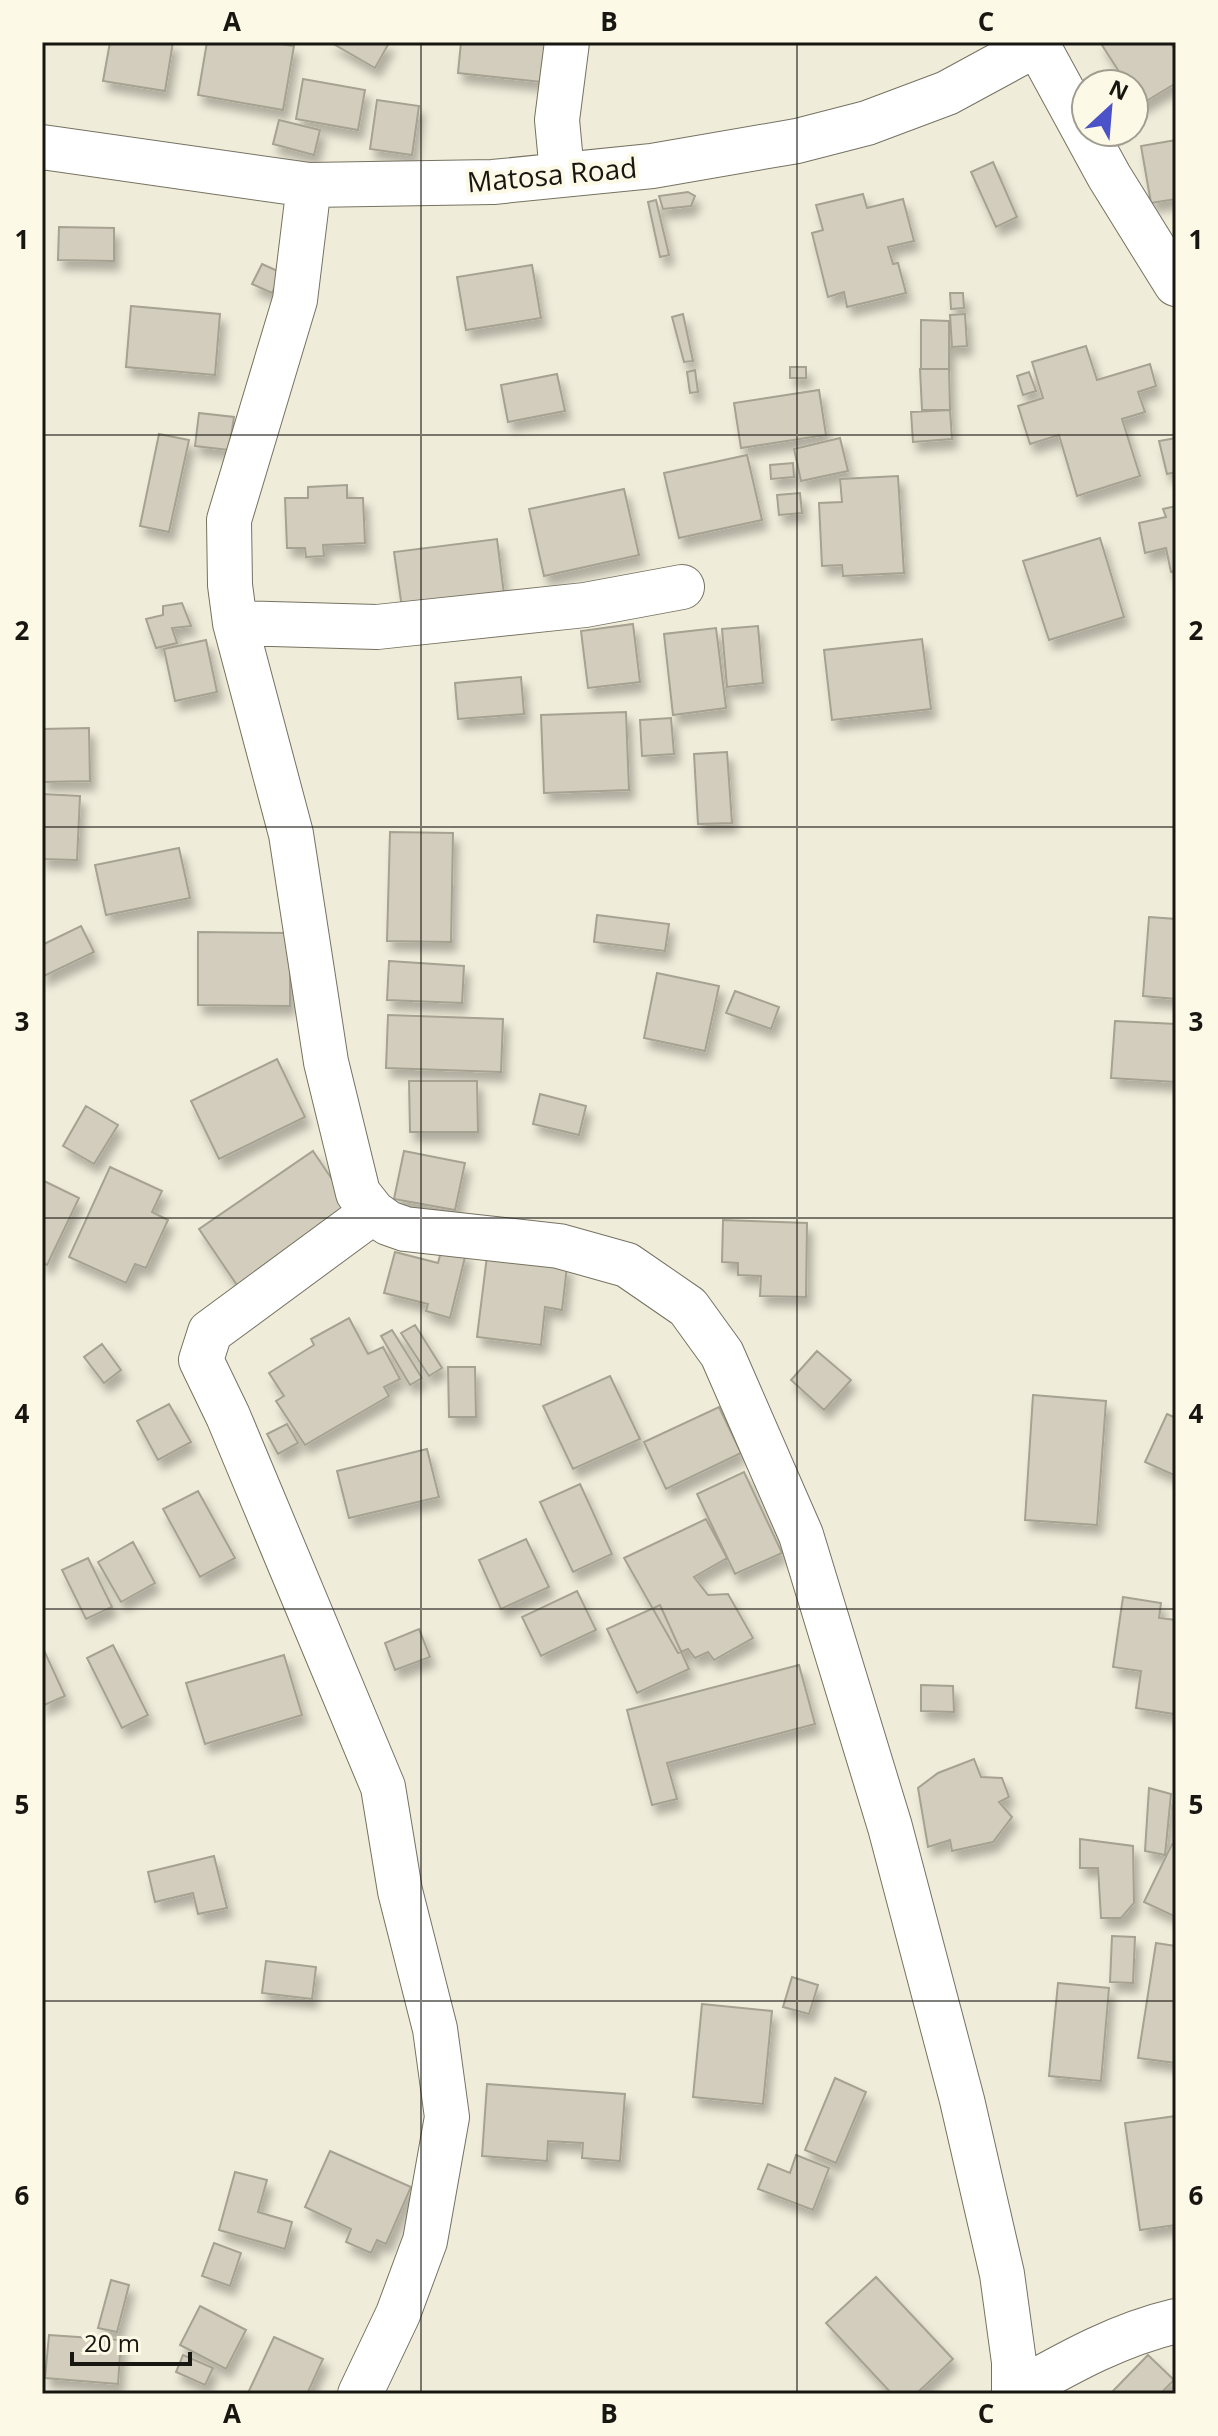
<svg xmlns="http://www.w3.org/2000/svg" width="1218" height="2436" font-family="'Open Sans',sans-serif">
<style>
.building{fill:#d2cdbc;stroke:#a6a291;stroke-width:2;filter:url(#shadow)}
.lines{fill:none;stroke-linecap:round;stroke-linejoin:round}
.minor-casing{stroke:#767262;stroke-width:46}
.minor{stroke:#fff;stroke-width:44}
.grid{fill:none;stroke:#181610;stroke-width:2;stroke-opacity:0.55}
.labels{text-anchor:middle;dominant-baseline:central;stroke-width:8;stroke-linejoin:round;paint-order:stroke}
.street-label{font-size:28px;fill:#181610;stroke:#fdf9e7}
.neatline{fill:none;stroke:#181610;stroke-width:3}
.grid-label{font-size:26px;text-anchor:middle;font-weight:bold;fill:#181610}
</style>
<defs>
<filter id="shadow"><feDropShadow dx="5" dy="9" stdDeviation="4" flood-color="#0004"/></filter>
</defs>
<rect width="100%" height="100%" fill="#f0ecda"/>
<path class="building" d="M110 42H173L165 91 103 81Z
M207 42H269L294 46 283 110 198 95Z
M330 42H388L389 43 375 68Z
M461 42H546L542 82 458 73Z
M1100 42H1170L1176 52V83L1140 105 1134 96V84H1127Z
M303 79 365 90 358 130 296 119Z
M377 100 419 106 412 155 370 149Z
M279 120 320 130 314 155 273 144Z
M1176 140V199L1151 203 1141 146Z
M993 162 1017 217 996 227 971 172Z
M688 192 695 196 691 206 663 209 659 196Z
M863 194 867 208 903 199 914 241 888 247 893 264 898 263 906 293 847 307 844 292 828 297 812 233 823 230 816 205Z
M656 200 669 255 660 257 648 202Z
M59 227 114 228V261L58 260Z
M262 264 282 273 272 293 252 284Z
M532 265 541 318 466 330 457 277Z
M950 293H963L964 308 951 309Z
M131 306 220 314 215 375 126 367Z
M683 314 693 361 684 362 672 317Z
M965 314 967 346 952 347 950 315Z
M921 320 949 321V369H921Z
M1086 346 1097 380 1150 364 1156 386 1138 392 1145 412 1122 419 1140 476 1077 496 1059 435 1030 444 1018 406 1043 398 1032 362Z
M790 367H806V378H790Z
M920 369H949L950 410H922Z
M695 370 698 392 690 393 687 372Z
M1029 372 1036 391 1023 395 1017 376Z
M557 374 565 411 508 422 501 385Z
M819 390 826 435 741 448 734 403Z
M950 410 952 439 913 442 911 412Z
M199 413 234 417 229 450 195 446Z
M159 434 189 440 169 532 140 526Z
M840 438 848 471 801 481 794 449Z
M1176 438V472L1167 474 1159 441Z
M747 455 762 520 679 538 664 473Z
M793 463 794 477 771 479 770 465Z
M898 476 904 573 843 576 842 565 822 566 819 503 842 502 840 479Z
M347 485V498H363L365 543 323 545 324 556 306 557 305 548H287L285 498H308V487Z
M624 489 639 555 544 576 529 509Z
M800 493 802 513 779 515 777 495Z
M1176 506V571L1171 572 1166 548 1145 553 1139 523 1166 517 1163 509Z
M1100 538 1124 617 1049 640 1023 561Z
M497 539 505 602 403 615 394 552Z
M182 603 191 626 172 628 177 643 156 648 146 619 163 615V606Z
M633 624 640 682 588 688 581 631Z
M758 626 763 683 727 687 722 629Z
M716 628 726 708 673 715 664 634Z
M922 639 931 709 832 720 824 650Z
M206 640 217 692 175 701 164 649Z
M521 677 524 714 458 719 455 683Z
M626 712 629 790 544 793 541 715Z
M671 718 674 754 642 756 640 720Z
M89 728 90 781 42 782V729Z
M727 752 732 823 698 824 694 754Z
M42 794 80 796 77 860 42 859Z
M390 832 453 833 451 942 387 941Z
M179 848 190 898 106 915 95 865Z
M597 915 669 924 665 951 594 942Z
M1149 917 1176 919V999L1143 996Z
M81 926 94 952 42 977V945Z
M198 932 290 933V1006L198 1005Z
M389 961 464 966 462 1003 387 1000Z
M657 973 719 986 705 1051 644 1038Z
M735 991 779 1007 771 1029 726 1013Z
M388 1015 503 1019 501 1072 386 1068Z
M1115 1021 1176 1024V1082L1111 1078Z
M277 1059 305 1117 219 1159 191 1101Z
M409 1081H477L478 1132H410Z
M540 1094 586 1106 579 1135 533 1124Z
M86 1106 118 1125 94 1164 63 1146Z
M313 1151 350 1206 243 1294 199 1229Z
M404 1151 465 1163 455 1210 394 1199Z
M110 1167 162 1191 152 1212 168 1220 146 1268 135 1264 126 1283 69 1257Z
M42 1180 79 1198 47 1265 42 1262Z
M723 1220 807 1223 806 1297 760 1296 761 1276 738 1275V1263L722 1262Z
M442 1248 466 1253 450 1318 426 1311 428 1304 384 1293 395 1252 438 1263Z
M487 1256 567 1266 562 1310 545 1307 541 1345 477 1337Z
M349 1318 368 1354 383 1347 400 1379 384 1387 389 1396 305 1445 276 1401 284 1396 269 1373 314 1345 311 1339Z
M415 1325 442 1368 429 1376 401 1333Z
M392 1330 422 1378 410 1385 381 1336Z
M102 1344 121 1370 104 1383 84 1357Z
M817 1351 851 1380 824 1410 791 1380Z
M448 1367H475L476 1417H449Z
M610 1376 640 1439 573 1469 543 1406Z
M1033 1395 1106 1401 1097 1525 1025 1520Z
M169 1404 191 1442 158 1460 137 1421Z
M719 1407 741 1453 666 1489 644 1442Z
M1167 1414 1176 1418V1476L1145 1462Z
M287 1424 298 1443 278 1454 267 1434Z
M427 1449 439 1497 349 1518 337 1471Z
M744 1472 782 1553 735 1574 697 1494Z
M580 1484 612 1554 573 1572 540 1502Z
M198 1491 235 1558 200 1577 163 1509Z
M706 1519 727 1558 694 1577 708 1595 728 1594 753 1638 714 1660 708 1652 695 1658 688 1649 678 1653 624 1558Z
M526 1539 549 1587 501 1609 479 1560Z
M133 1542 155 1583 121 1602 98 1562Z
M88 1558 112 1607 86 1619 62 1570Z
M577 1591 596 1630 541 1656 522 1617Z
M1123 1597 1161 1603 1159 1618 1176 1620 1174 1714 1136 1708 1141 1671 1113 1667Z
M660 1605 689 1669 637 1693 607 1629Z
M419 1629 430 1657 395 1670 385 1643Z
M113 1645 148 1715 122 1728 87 1658Z
M42 1646 65 1696 42 1706Z
M284 1655 302 1715 205 1744 186 1683Z
M799 1665 815 1724 667 1763 677 1799 652 1805 627 1710Z
M921 1685 953 1686 954 1712 921 1711Z
M974 1759 981 1777 1002 1778 1009 1797 999 1802 1012 1817 993 1842 952 1851 950 1840 928 1847 918 1788 938 1773Z
M1149 1788 1171 1794 1165 1855 1145 1851Z
M1080 1839 1133 1846 1134 1903 1121 1918H1101L1098 1868H1080Z
M1172 1844 1176 1846V1917L1144 1902Z
M214 1856 227 1908 198 1914 193 1893 155 1902 148 1872Z
M1112 1936 1135 1937 1133 1983 1110 1982Z
M1156 1943 1176 1946V2063L1138 2058Z
M266 1961 316 1967 312 1999 262 1993Z
M792 1977 818 1985 809 2014 783 2007Z
M1058 1983 1109 1988 1101 2081 1049 2076Z
M702 2004 772 2011 763 2104 693 2097Z
M835 2078 866 2092 836 2163 805 2150Z
M487 2084 625 2094 620 2161 582 2158 583 2143 548 2141 547 2161 482 2156Z
M1176 2116V2225L1140 2230 1125 2123Z
M330 2151 411 2187 386 2244 377 2240 371 2253 346 2242 351 2229 305 2207Z
M796 2155 829 2168 813 2210 758 2189 768 2164 790 2173Z
M235 2172 267 2180 258 2212 292 2222 285 2249 219 2230Z
M214 2243 241 2253 230 2286 202 2276Z
M876 2277 953 2359 916 2394H892L826 2323Z
M111 2280 129 2285 117 2332 98 2328Z
M200 2306 246 2330 226 2369 180 2345Z
M49 2335 121 2340 118 2384 45 2378Z
M274 2337 323 2359 307 2394 248 2393Z
M183 2355 213 2368 205 2385 176 2372Z
M1148 2355 1174 2380 1160 2394H1110Z"/>
<g class="lines">
<g class="minor-casing">
<path id="minor" d="M1037 44 1109 176 1176 284
M42 147 309 185 493 182 652 166 797 141 867 123 947 93 1041 42
M562 173 557 120 567 42
M309 185 295 300 229 520 230 585 235 623 291 834 326 1062 358 1193 373 1212 388 1223 405 1229 559 1246 627 1265 688 1307 722 1354 801 1535 890 1827 962 2100 1002 2274 1014 2362V2394
M235 623 377 627 585 605 682 587
M1016 2392C1068 2363 1117 2335 1176 2321
M360 2394 398 2314 425 2241 447 2117 435 2029 400 1891 383 1787 228 1416 201 1360 210 1332 373 1212"/>
</g>
<use href="#minor" class="minor"/>
</g>
<path class="grid" d="M421 42V2394M797 42V2394M42 435H1176M42 827H1176M42 1218H1176M42 1609H1176M42 2001H1176"/>
<g class="labels">
<g class="street-label">
<text transform="translate(552 174) rotate(-5)">Matosa Road</text>
</g>
</g>
<rect width="1218" height="2436" fill="none" stroke="#fdf9e7" stroke-width="88"/>
<g transform="translate(1110 108) rotate(26)"><circle r="38" fill="#fdf9e7" stroke="#a19e91" stroke-width="2"/>
<path d="M0-6L14 30L0 20L-14 30Z" fill="#4c53c9"/>
<text y="-12" font-size="22" font-weight="bold" text-anchor="middle" fill="#181610">N</text>
</g>
<path d="M72 2352v12h118v-12" fill="none" stroke="#181610" stroke-width="4"/>
<text x="84" y="2352" font-size="24" fill="#181610" stroke="#fdf9e7" stroke-width="6" paint-order="stroke">20 m</text>
<rect x="44" y="44" width="1130" height="2348" class="neatline"/>
<g class="grid-label">
<text x="232" y="31">A</text>
<text x="609" y="31">B</text>
<text x="986" y="31">C</text>
<text x="22" y="249">1</text>
<text x="1196" y="249">1</text>
<text x="22" y="640">2</text>
<text x="1196" y="640">2</text>
<text x="22" y="1031">3</text>
<text x="1196" y="1031">3</text>
<text x="22" y="1423">4</text>
<text x="1196" y="1423">4</text>
<text x="22" y="1814">5</text>
<text x="1196" y="1814">5</text>
<text x="22" y="2205">6</text>
<text x="1196" y="2205">6</text>
<text x="232" y="2423">A</text>
<text x="609" y="2423">B</text>
<text x="986" y="2423">C</text>
</g>
</svg>
